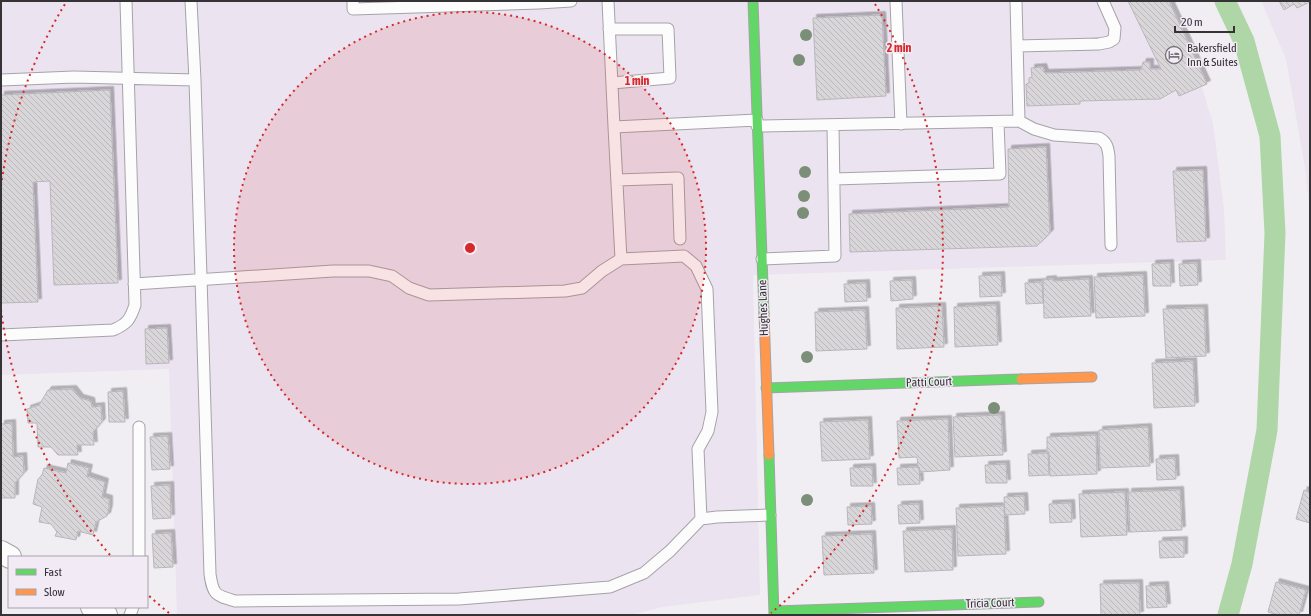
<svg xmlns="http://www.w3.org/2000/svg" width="1311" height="616" font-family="'Asap Condensed',sans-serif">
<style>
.built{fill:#ebe3f0}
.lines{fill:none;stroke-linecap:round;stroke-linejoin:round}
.canal{stroke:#aed6a7;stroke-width:21}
.building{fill:url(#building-back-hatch);stroke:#b9b6bb;filter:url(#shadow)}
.lane-casing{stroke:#a5a3a7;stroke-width:13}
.street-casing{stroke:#a5a3a7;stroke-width:24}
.fast-casing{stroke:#a5a3a7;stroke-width:11}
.slow-casing{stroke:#a5a3a7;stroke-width:11}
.lane{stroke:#fdfcfd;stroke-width:11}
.street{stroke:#fdfcfd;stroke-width:22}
.fast{stroke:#63d668;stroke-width:9}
.slow{stroke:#ff974d;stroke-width:9}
.tree{fill:#7b8f78}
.ring{fill:none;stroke:#d62828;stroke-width:2;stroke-dasharray:2 4}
.labels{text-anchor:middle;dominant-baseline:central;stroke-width:3;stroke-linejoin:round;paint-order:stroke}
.poi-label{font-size:12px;fill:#363337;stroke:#f2ebf6;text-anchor:start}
.street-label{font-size:12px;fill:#363337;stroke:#f2ebf6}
.centre{fill:#d62828;stroke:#f2ebf6;stroke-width:2}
.ring-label{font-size:12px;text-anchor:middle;font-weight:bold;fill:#d62828;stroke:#f2ebf6;stroke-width:3;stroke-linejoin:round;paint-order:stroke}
</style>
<defs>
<pattern id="building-back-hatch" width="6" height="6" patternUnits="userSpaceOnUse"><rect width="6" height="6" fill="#d9d6da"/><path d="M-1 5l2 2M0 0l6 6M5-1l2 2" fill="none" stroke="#bbb8bc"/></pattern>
<filter id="shadow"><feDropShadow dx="3.5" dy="-3.5" stdDeviation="0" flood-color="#0004"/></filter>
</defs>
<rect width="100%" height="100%" fill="#f1eef3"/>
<path class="built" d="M1 1H1165L1196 69 1213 123 1224 208 1226 260 753 275 760 595 662 607 632 615H177L169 369 1 375Z
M1261 1H1310V214L1305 168 1286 59Z"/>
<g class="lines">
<path class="canal" d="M1225 1 1244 41 1270 136 1275 233 1267 430 1242 564 1228 615"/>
</g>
<path class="building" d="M1128 1H1169L1207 84 1179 96 1176 90 1160 99 1080 101V104L1027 106 1026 84 1029 83V78L1032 77 1031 68 1043 67 1045 73 1141 70 1143 62H1150V69H1161Z
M1279 1H1310V2L1297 8 1294 4 1284 10Z
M882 15 886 96 817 100 813 18Z
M110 90 118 283 54 285 50 181 33 182 38 302 1 303V95Z
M1046 147 1050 233 1037 246 850 252 849 214 1009 207 1008 149Z
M1203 170 1206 241 1177 242 1173 171Z
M1170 263 1171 286H1153L1152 264Z
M1197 263 1198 285 1180 286 1179 264Z
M1001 275 1002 296 980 297 979 276Z
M1143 275 1145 316 1096 318 1094 277Z
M1053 279V281L1089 279 1091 316 1044 318 1043 280Z
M912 280 913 299 891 301 890 281Z
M1042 282 1043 303 1026 304 1025 283Z
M866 283 867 301 845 302 844 284Z
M996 305 998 345 955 347 954 307Z
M942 306 944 347 897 349 896 308Z
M1204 308 1206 356 1166 358 1163 309Z
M865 310 867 349 816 351 815 312Z
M167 328 169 363 146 364 145 329Z
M1193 361 1195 406 1154 408 1152 363Z
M73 389 80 398 91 401 92 407 101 406 102 422 93 432 94 445H77L78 455H58L51 447H38L37 423H28L27 409 39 405 48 390Z
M123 391 125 422H109L108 392Z
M1001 415 1003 455 955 457 953 417Z
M948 419 950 470 920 472 919 467H918L917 457 899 458 897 421Z
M868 420 870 459 822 461 820 422Z
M12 423 13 457 23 456 24 473 15 483V498H1V424Z
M1148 427 1150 466 1100 468 1099 430Z
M1096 435 1097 474 1050 476 1049 452H1047V437Z
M168 436 170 469 152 470 150 437Z
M1048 453 1049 475 1029 476 1028 454Z
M1175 458 1176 479 1157 480 1156 459Z
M68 463 89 468 87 476 105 482 102 497 109 499V508L107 516 96 522 93 535 78 531 76 540 55 536 57 532 51 524 39 522 42 507 33 504 38 479 42 475 44 468 66 473Z
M1006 464 1007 483H986L985 465Z
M872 467 873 486H851L850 468Z
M919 467 920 484 898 485 897 468Z
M170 485 171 518 153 519 151 486Z
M1180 490 1182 530 1130 532 1128 492Z
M1304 490 1310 492V523L1296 519Z
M1125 492 1127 535 1081 537 1079 494Z
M1024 496 1025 514 1005 515 1004 497Z
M1071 503 1072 522 1050 523 1049 504Z
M919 504 920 523 899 524 898 505Z
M871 506 872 524 848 525 847 507Z
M1004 506 1006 554 958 556 956 508Z
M952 529 953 570 905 572 903 531Z
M171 533 173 567 154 568 152 534Z
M872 534 874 573 824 575 822 536Z
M1184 540V557L1160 558 1159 541Z
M1276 582 1306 590 1299 615H1279L1268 612Z
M1139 583 1140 615H1101L1100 584Z
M1165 585 1167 607 1147 608 1146 586Z"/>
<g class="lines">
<g class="lane-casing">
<path id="lane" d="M191 1 195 80 210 574C213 595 215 595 235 601L459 599 610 587 644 573 670 551 701 519 717 517 770 515
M353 1V9L539 3V1
M608 1 614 127 757 120
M896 1 901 124
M539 3 571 1
M609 29H668L670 78 612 83
M1017 46 1099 44 1109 42 1114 39 1115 28 1103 1
M1 80 74 77 195 80
M1019 121 1034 129 1054 135 1099 138C1107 142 1108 148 1109 156L1111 245
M757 126 1019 121 1016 1
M614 127 621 259
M834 179 1000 174 998 122
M617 180 678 178 680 239
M762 259 835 256 833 125
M134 284 333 271H369L392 276 409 288 429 295 565 291 582 288 602 271 621 259 684 256 696 266 707 289 712 412 708 431 698 449 701 519
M1 335 113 330C127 324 130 320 135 305L126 1
M139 427V557
M130 615 133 607"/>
</g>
<g class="street-casing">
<path id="street" d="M1 552 10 557
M92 607 106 615"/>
</g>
<g class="fast-casing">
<path id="fast" d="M753 1 764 313
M766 388 1021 379
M769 455 774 615
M774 611 1039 602"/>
</g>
<g class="slow-casing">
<path id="slow" d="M764 313 769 455
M1021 379 1092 377"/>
</g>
<use href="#lane" class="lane"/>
<use href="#street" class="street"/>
<use href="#fast" class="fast"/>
<use href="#slow" class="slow"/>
</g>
<g class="tree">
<circle cx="806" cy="35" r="6"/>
<circle cx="799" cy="60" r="6"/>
<circle cx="805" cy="172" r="6"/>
<circle cx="804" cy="196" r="6"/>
<circle cx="803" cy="213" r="6"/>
<circle cx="807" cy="357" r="6"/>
<circle cx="994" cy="408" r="6"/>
<circle cx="807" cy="500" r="6"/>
</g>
<circle cx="470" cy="248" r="236" fill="#d62828" fill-opacity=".12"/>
<g class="ring">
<circle cx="470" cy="248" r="236"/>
<path d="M169 613A473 473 0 0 1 147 594M110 555A473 473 0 0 1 1 310M1 186A473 473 0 0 1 65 4M875 4A473 473 0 0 1 771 613"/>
</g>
<defs>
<g id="hotel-ring" transform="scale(0.9)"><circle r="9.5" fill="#f2ebf6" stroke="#777479" stroke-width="1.5"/><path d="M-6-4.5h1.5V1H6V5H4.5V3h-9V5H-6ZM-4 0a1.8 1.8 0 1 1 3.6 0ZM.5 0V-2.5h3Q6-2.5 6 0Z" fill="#777479"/></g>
</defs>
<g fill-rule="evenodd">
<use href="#hotel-ring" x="1174" y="55"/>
</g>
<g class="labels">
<g class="poi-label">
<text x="1187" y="48">Bakersfield<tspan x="1187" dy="14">Inn &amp; Suites</tspan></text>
</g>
<g class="street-label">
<text transform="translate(763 308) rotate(-92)">Hughes Lane</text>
<text transform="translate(929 382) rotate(-2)">Patti Court</text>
<text transform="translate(990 603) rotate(-2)">Tricia Court</text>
</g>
</g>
<circle cx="470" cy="248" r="6" class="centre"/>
<g class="ring-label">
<text x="899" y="52">2 min</text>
<text x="637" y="85">1 min</text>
</g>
<rect width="1311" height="616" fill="none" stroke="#363337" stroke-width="4"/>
<rect x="8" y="556" width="140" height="52" fill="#f2ebf6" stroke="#a7a1aa"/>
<rect x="16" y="569" width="20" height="6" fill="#63d668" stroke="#a7a1aa"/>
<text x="44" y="576" font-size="12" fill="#363337">Fast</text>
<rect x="16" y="589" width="20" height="6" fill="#ff974d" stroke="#a7a1aa"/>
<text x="44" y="596" font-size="12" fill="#363337">Slow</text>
<path d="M1175 26v6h59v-6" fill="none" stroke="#363337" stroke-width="2"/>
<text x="1181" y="26" font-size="12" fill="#363337" stroke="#f2ebf6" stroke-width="3" paint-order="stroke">20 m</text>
</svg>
